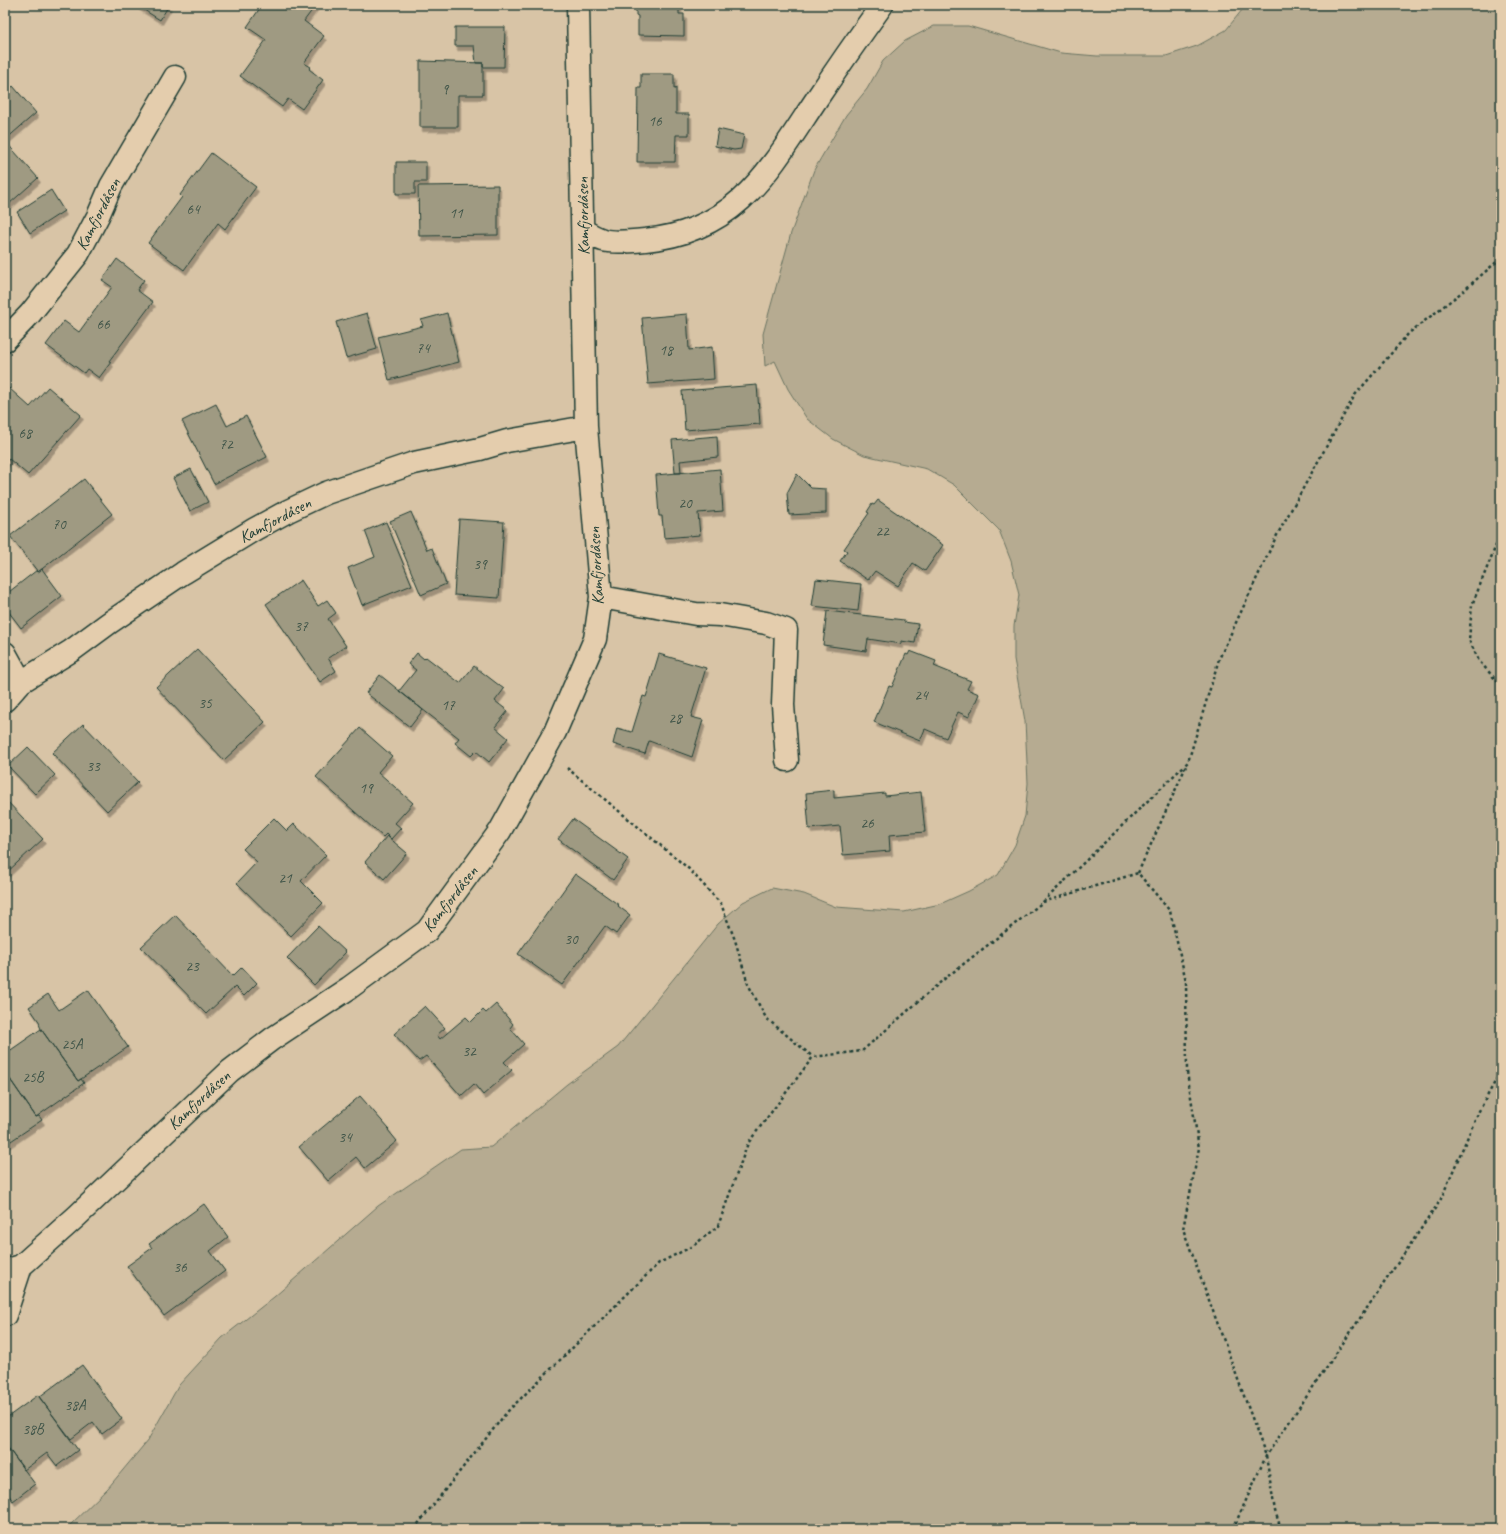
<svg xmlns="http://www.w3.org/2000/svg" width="1506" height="1534" font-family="Caveat,sans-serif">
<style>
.green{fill:#b6ab91;stroke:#6a7462}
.building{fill:#9f9a82;stroke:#1f3d34;filter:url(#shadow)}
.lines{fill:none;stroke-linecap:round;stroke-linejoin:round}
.minor-casing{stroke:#1f3d34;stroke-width:25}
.path{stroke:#1f3d34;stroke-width:2.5;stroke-dasharray:3 3;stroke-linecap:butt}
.minor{stroke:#e4cdad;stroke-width:22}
.labels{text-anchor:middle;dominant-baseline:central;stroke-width:3;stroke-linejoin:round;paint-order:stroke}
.number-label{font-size:15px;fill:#3f5448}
.street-label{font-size:17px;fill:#1f3d34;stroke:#e4cdad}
</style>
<defs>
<filter id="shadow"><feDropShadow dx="2.5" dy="4.5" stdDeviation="0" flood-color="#0004"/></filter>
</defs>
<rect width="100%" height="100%" fill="#d8c4a6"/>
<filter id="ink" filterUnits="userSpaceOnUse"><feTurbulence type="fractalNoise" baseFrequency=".025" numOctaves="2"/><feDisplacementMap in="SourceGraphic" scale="8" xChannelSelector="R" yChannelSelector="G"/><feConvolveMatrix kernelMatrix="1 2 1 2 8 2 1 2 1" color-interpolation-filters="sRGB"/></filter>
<g filter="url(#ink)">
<path class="green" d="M1246 5H1501V1529H66L108 1488 148 1440 179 1385 222 1338 274 1297 378 1206 461 1149 491 1147 567 1084 618 1047 718 924 743 902 772 888 804 894 836 907 904 912 940 904 969 891 998 875 1015 845 1025 816 1028 783 1025 721 1014 659V626L1019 595 1011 561 999 530 954 485 927 469 864 455 833 439 807 419 788 389 775 361 765 366 763 334 791 233 814 170 846 115 867 89 883 61 905 41 934 26H968L1061 53 1097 56H1166L1197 46 1226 30Z"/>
<path class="building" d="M136 5H169L160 20Z
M262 5H316L304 21 324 36 304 63 311 67 309 69 323 80 302 109 288 99 282 107 240 76 266 40 247 27Z
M636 5H679V14H684V36L638 35V16L636 15Z
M455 27H505L504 67H483V63H476L474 46H455Z
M420 61 483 63V95H458V127H420Z
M641 74H674V89L676 88V114H689V135H676L675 162H637L638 88H641Z
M13 86 36 113 5 140V93Z
M718 129 744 135 741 149 734 150 715 146Z
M5 141 38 178 9 204 5 200Z
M211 153 256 187 225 229 218 223 184 270 148 243 182 197 180 195Z
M396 162H426V182H415V194H396Z
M498 185V235L419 236 418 186Z
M51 190 64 211 30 233 17 212Z
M117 259 144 280 137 290 153 302 109 361 111 362 99 378 87 369 84 373 46 345 64 321 79 332 112 287 102 280Z
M367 313 377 349 346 358 336 322Z
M447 313 459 362 389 380 378 337 423 326 421 320Z
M687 314 689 350 712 347 714 379 648 384 642 318Z
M757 385 760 424 685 430 682 391Z
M48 387 81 415 28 475 9 459 5 464V393L9 388 30 407Z
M216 404 227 426 246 416 267 457 214 484 182 421Z
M717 436 718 457 680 461 681 473H675L672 440Z
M191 469 208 502 190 511 173 478Z
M720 469 723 511 698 513 700 535 664 538 662 516H659L656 475Z
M797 474 811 488 826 489V513L789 515 787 493Z
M84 479 112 514 38 572 10 536Z
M878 500 943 545 925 571 913 563 898 586 875 571 868 580 840 561 847 551 844 549 869 513 867 512 872 504 874 505Z
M411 512 427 550 432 548 446 584 421 595 390 521Z
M459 519 504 522 499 598 454 595Z
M386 522 412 585 362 605 348 568 375 557 365 531Z
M42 569 62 596 21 628 5 607V595L37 570 38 572Z
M816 579 861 584 858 611 812 606Z
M301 580 318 606 327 600 336 613 328 619 346 646 328 658 336 671 320 682 266 604Z
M827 611 904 620V622L918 624 915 643 901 641V644L868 639 866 651 823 645Z
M197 649 265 722 224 760 156 687Z
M910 651 936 661 934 666 971 681 967 689 979 694 969 717 958 712 946 738 925 729 920 741 874 722 889 686 892 687 906 654 908 655Z
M417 653 424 659 426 657 460 683 474 666 504 689 495 701 508 711 495 727 508 738 489 762 476 751 471 756 455 743 459 738 399 691 416 670 408 664Z
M659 654 706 668 691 717 703 720 692 757 649 741 645 754 613 744 617 728 632 732 643 696 646 697Z
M380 675 423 710 410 727 366 693Z
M83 724 138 782 107 811 52 753Z
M360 728 392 756 378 772 413 803 395 823 401 828 391 839 386 834 383 837 316 777Z
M28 747 55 775 35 794 8 766Z
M834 790V798L885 793V796L921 792 925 832 889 835 890 851 843 855 840 826 809 829 806 793Z
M5 799 43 839 5 874Z
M274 818 287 831 294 824 326 855 301 881 323 903 291 936 237 883 257 862 243 849Z
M573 819 628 859 613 880 558 839Z
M387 836 407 853 384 879 365 862Z
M575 874 619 905 618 906 630 915 616 934 605 926 562 985 518 954Z
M175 915 233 976 242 967 257 983 244 996 235 987 206 1014 141 947Z
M318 926 346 952 314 985 287 958Z
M88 990 128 1047 78 1081 41 1029 39 1024 40 1023 29 1007 48 994 59 1010Z
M496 1004 513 1024 510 1028 524 1044 504 1062 512 1070 483 1095 474 1084 461 1096 426 1056 419 1061 394 1034 425 1006 445 1028 437 1035 440 1039 466 1017 471 1022 483 1010 486 1013Z
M41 1029 78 1081 81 1079 84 1083 36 1117 5 1072V1054Z
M5 1072 36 1117 39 1116 42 1120 5 1145Z
M360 1096 389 1129 388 1130 397 1141 365 1168 356 1157 328 1181 299 1147Z
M204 1204 228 1237 210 1251 225 1271 164 1316 127 1266 152 1248 149 1244Z
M82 1365 122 1419 102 1434 93 1422 71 1439 39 1397Z
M38 1395 78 1450 57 1466 47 1453 24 1470 5 1444V1419Z
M5 1444 35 1484 13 1501 5 1490Z"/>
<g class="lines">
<g class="minor-casing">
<path id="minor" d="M584 231C590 234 596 238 603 240 612 243 635 241 645 240 736 232 769 171 814 103 836 70 859 37 882 5
M5 340 30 314 78 254 98 216 111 186 175 77
M601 597 696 614 720 615 766 623 786 630 783 705 787 760
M5 653 21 682
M5 700 21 682 71 651 109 623 183 573 255 529 288 511 326 493 414 463 480 449 507 441 586 427
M5 1271 21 1266 77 1216 230 1071 272 1039 349 988 427 931 500 831 555 732 595 639 601 597 586 427 578 5
M5 1315 21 1266"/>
</g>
<path class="path" d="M1501 533 1472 605 1469 640 1479 661 1497 681 1501 682
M567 768 689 869 721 904 735 940 748 984 766 1018 813 1057
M1138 873 1187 764
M1043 902 1188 762 1219 659 1276 537 1355 395 1409 333 1462 292 1501 258
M414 1529 507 1412 659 1263 693 1246 718 1226 748 1143 813 1057 862 1051 943 980 1043 902 1138 873 1170 911 1186 981 1187 1072 1199 1148 1183 1229 1266 1456 1275 1511 1281 1529
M1233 1529 1266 1456 1440 1201 1479 1111 1501 1071"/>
<use href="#minor" class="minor"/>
</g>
</g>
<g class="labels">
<g class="number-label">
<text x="445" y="89">9</text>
<text x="655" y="121">16</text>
<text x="193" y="209">64</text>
<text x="456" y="213">11</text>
<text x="103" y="324">66</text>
<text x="423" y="348">74</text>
<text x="666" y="350">18</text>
<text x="25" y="433">68</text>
<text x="226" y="444">72</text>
<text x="685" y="503">20</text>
<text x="59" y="524">70</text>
<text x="882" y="531">22</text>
<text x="480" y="564">39</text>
<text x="301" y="626">37</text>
<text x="921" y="695">24</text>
<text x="205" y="703">35</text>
<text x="448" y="705">17</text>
<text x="675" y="718">28</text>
<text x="93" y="766">33</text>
<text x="366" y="788">19</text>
<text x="867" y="823">26</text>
<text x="285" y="878">21</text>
<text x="571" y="939">30</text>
<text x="192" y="966">23</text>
<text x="72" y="1044">25A</text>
<text x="469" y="1051">32</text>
<text x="33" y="1077">25B</text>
<text x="345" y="1137">34</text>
<text x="180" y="1267">36</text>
<text x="75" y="1405">38A</text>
<text x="33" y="1429">38B</text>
</g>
<g class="street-label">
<text transform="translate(98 214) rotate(-63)">Kamfjordåsen</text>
<text transform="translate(583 216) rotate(-91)">Kamfjordåsen</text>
<text transform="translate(275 520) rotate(-28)">Kamfjordåsen</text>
<text transform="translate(596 566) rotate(-93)">Kamfjordåsen</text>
<text transform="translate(450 899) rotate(-52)">Kamfjordåsen</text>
<text transform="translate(199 1100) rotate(-43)">Kamfjordåsen</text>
</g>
</g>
<rect width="1506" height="1534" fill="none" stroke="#e4cdad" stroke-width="20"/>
<rect x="10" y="10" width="1486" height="1514" fill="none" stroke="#1f3d34" stroke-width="1.5" filter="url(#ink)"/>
</svg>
